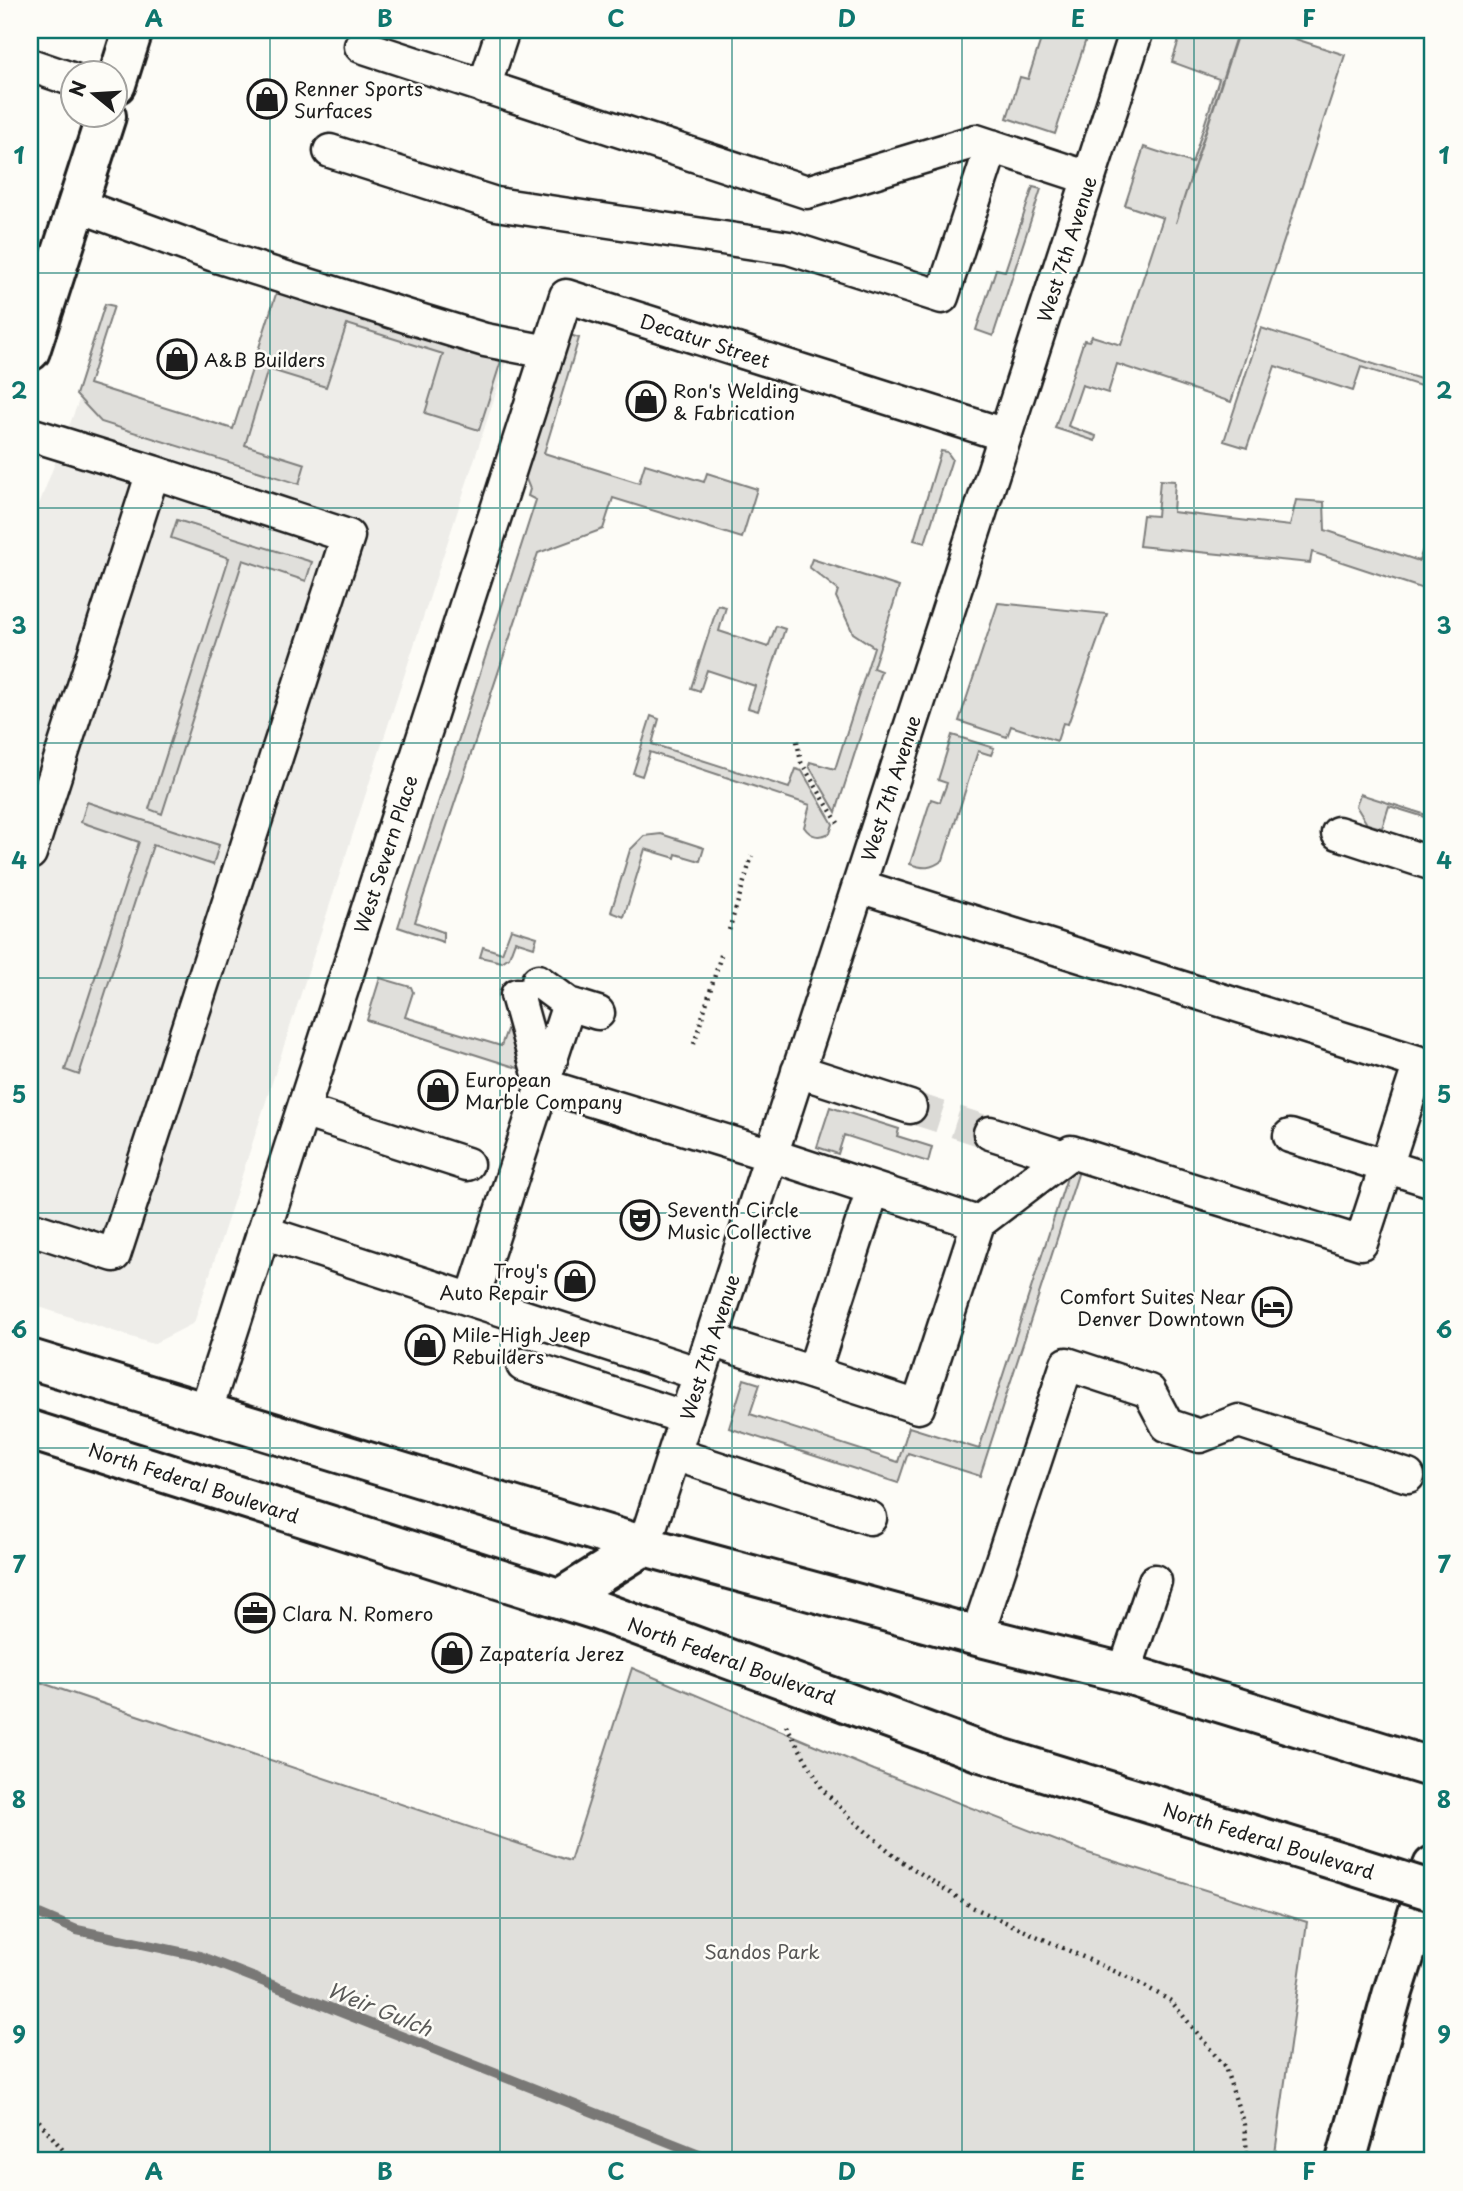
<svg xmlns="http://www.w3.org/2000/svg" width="1463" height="2191" font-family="'Playpen Sans',sans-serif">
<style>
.built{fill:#eeede9}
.green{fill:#e0dfdb;stroke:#7e7e7c;stroke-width:2}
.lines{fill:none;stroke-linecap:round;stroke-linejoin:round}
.stream{stroke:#797876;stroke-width:10}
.minor-tunnel{stroke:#dbdad6;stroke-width:32;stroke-dasharray:32 16;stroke-linecap:butt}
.minor-casing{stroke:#1c1c1c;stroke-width:37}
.major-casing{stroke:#1c1c1c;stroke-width:44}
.highway-casing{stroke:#1c1c1c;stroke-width:44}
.path{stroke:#1c1c1c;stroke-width:4.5;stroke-dasharray:2 5;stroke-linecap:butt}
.minor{stroke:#fdfcf7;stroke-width:32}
.major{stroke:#fdfcf7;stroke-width:38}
.highway{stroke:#fdfcf7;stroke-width:38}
.major-bridge-casing{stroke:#1c1c1c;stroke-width:44;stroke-linecap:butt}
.major-bridge{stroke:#fdfcf7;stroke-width:38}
.grid{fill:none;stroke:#0f766e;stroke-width:2;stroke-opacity:0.55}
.labels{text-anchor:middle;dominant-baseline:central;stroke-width:5;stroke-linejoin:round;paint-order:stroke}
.poi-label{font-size:19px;fill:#1c1c1c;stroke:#fdfcf7;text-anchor:start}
.street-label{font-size:19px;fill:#1c1c1c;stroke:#fdfcf7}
.park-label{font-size:19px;fill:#575655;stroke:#fdfcf7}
.water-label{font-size:21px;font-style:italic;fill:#5a5a58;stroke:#fdfcf7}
.neatline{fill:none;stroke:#0f766e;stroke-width:2.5}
.grid-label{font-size:23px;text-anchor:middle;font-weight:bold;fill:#0f766e}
</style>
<rect width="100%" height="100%" fill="#fdfcf7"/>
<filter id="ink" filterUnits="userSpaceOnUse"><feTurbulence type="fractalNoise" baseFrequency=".0143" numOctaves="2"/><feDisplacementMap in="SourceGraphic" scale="14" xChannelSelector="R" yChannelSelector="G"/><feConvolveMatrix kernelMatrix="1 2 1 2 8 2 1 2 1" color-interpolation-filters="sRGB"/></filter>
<g filter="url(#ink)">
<path class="built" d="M277 291 506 362 194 1323 153 1344 30 1304V528L86 382 234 429Z"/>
<path class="green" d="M1044 30H1089L1055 134 1007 118 1020 77 1028 79Z
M1182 30H1238L1176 223 1239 30H1268L1345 55 1231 402 1117 364 1108 393 1082 385 1068 426 1096 436 1095 441 1055 428 1084 340 1089 341 1092 336 1121 345 1163 218 1125 205 1144 147 1192 163 1219 79 1172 62Z
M1033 187 1041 189 993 336 976 330 996 269 1005 271Z
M277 291 501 361 479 430 425 413 443 354 347 324 326 387 268 369 245 445 305 464 299 484 101 422 76 395 105 304 114 306 89 384 233 429Z
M1261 328 1433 383V390L1361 367 1353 391 1275 366 1247 448 1224 441Z
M567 334 579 338 544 453 639 483 645 464 704 482 707 473 757 489 742 538 613 498 603 529 538 553 415 922 443 932V942L398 927 536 500 528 496 530 489 523 472Z
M941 451 947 452 952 459 925 543 914 540Z
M1160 480 1175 481 1173 512 1290 526 1296 500 1324 502 1325 530 1419 561 1428 534 1433 536V592L1312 552 1310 563 1139 546 1143 515 1157 516Z
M177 520 312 562 306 581 243 560 162 814 149 809 229 558 171 538Z
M812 559 899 587 873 668 881 671 836 812 809 766 810 762 835 769 874 647 853 633 836 597 838 590 809 567Z
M998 603 1107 614 1068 724 1063 723 1057 741 1011 726 1007 737 959 721Z
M718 605 726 607 719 631 768 647 776 626 785 629 758 711 748 708 755 686 707 670 700 691 691 688Z
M651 716 659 719 652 744 789 788 796 769 802 771 833 824 830 833C819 838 811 837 804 827L810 805 650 752 642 776 633 773Z
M952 735 994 748 991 755 978 751 943 860C931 869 924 869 910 864L931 799 940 802 947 783 938 780Z
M1360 794 1433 817V845L1424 842 1431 819 1389 806 1382 828 1367 824 1356 806Z
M87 802 219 845 213 865 153 845 79 1075 65 1070 139 842 81 822Z
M661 834 704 848 700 861 676 854 675 858 645 849 624 917 611 912 630 850 644 836Z
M511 929 537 937 534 947 515 941 509 957 502 962 480 957 483 947 502 953Z
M380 978 411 987 413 992 405 1017 501 1046 510 1021 524 1070 367 1020Z
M830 1107 899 1129 897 1136 932 1147 928 1162 844 1135 838 1154 817 1147Z
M1073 1159 1079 1171 980 1476 908 1453 898 1483 729 1428 744 1379 760 1384 750 1414 898 1462 909 1427 979 1449Z
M632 1668 874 1770 1088 1853 1307 1922 1274 2161H30V1679L570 1861Z"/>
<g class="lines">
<path class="stream" d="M30 1910 77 1930 199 1956 704 2156 710 2161"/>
<path class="minor-tunnel" d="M910 1107 990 1133"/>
<g class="minor-casing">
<path id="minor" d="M361 46 807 192 976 141 1089 178
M30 65 74 80
M484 87 503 30
M330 151 496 204 789 248 942 297 992 146
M77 205 217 256 419 320 485 340 548 352
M30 434 153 472
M1338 833 1433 864
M30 853 153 472 348 536 114 1255 30 1228
M859 886 1433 1067
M538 981 569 1004 598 1013
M517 995 542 1085 771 1155 978 1223
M798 1071 910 1107
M303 1111 467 1164
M990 1133 1064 1157
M1290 1136 1433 1181
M263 1232 700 1374
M472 1300 569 1004
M711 1340 918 1407 978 1223 1071 1152 1361 1243 1420 1063
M523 1365 686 1418
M813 1373 873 1189
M205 1413 566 296 1005 435
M674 1454 870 1518
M644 1546 1137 30
M977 1636 1067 1364 1149 1391 1167 1425 1200 1436 1239 1421 1408 1476
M1124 1673 1155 1581"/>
</g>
<g class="major-casing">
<path id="major" d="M116 84 133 30
M30 351 106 116
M30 1359 644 1546 977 1636 1124 1673 1433 1768
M30 1430 596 1610 981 1752 1351 1865
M561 1598 644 1546"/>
</g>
<g class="highway-casing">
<path id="highway" d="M1346 2161 1393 1992 1433 1866"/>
</g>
<path class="path" d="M797 741 801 762 838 823
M729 930 752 856
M694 1044 722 952
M786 1725 823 1790 857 1824 900 1860 972 1907 1134 1980 1171 2001 1225 2067 1244 2125 1248 2161
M30 2110 72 2161"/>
<use href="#minor" class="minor"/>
<use href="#major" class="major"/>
<use href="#highway" class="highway"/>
<g class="major-bridge-casing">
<path id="major-bridge" d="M1351 1865 1433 1891"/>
</g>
<use href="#major-bridge" class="major-bridge"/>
</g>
</g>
<path class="grid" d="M270 30V2161M500 30V2161M732 30V2161M962 30V2161M1194 30V2161M30 273H1433M30 508H1433M30 743H1433M30 978H1433M30 1213H1433M30 1448H1433M30 1683H1433M30 1918H1433"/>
<defs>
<g id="shop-ring" transform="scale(2.0125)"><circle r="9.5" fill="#fdfcf7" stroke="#1c1c1c" stroke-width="1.5"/><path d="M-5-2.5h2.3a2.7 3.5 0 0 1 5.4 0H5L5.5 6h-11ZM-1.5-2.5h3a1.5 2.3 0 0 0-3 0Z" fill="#1c1c1c"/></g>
<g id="theatre-ring" transform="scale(2.0125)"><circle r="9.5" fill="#fdfcf7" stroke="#1c1c1c" stroke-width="1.5"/><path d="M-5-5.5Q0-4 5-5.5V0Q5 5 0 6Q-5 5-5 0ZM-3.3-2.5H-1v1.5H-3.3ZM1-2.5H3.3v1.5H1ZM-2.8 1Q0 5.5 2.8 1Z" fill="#1c1c1c"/></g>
<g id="hotel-ring" transform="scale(2.0125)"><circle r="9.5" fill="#fdfcf7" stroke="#1c1c1c" stroke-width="1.5"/><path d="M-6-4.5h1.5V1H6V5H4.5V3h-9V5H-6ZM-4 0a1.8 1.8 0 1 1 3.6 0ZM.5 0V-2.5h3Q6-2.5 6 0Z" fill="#1c1c1c"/></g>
<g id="office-ring" transform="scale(2.0125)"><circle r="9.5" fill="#fdfcf7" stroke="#1c1c1c" stroke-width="1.5"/><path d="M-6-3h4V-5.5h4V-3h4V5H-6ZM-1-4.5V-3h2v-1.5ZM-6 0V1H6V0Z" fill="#1c1c1c"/></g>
</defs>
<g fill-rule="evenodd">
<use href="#shop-ring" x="267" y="99"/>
<use href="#shop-ring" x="177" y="359"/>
<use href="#shop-ring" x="646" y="401"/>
<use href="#shop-ring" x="438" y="1090"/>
<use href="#theatre-ring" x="640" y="1220"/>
<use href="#shop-ring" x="575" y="1281"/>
<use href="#hotel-ring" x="1272" y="1307"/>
<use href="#shop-ring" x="425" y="1345"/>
<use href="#office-ring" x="255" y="1613"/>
<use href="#shop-ring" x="452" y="1653"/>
</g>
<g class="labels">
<g class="poi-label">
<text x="294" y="88">Renner Sports<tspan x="294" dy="22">Surfaces</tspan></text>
<text x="204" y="359">A&amp;B Builders</text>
<text x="673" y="390">Ron's Welding<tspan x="673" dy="22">&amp; Fabrication</tspan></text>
<text x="465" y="1079">European<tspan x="465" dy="22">Marble Company</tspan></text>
<text x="667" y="1209">Seventh Circle<tspan x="667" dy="22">Music Collective</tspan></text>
<text x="548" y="1270" text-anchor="end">Troy's<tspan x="548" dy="22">Auto Repair</tspan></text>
<text x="1245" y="1296" text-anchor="end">Comfort Suites Near<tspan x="1245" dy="22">Denver Downtown</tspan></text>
<text x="452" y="1334">Mile-High Jeep<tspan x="452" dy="22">Rebuilders</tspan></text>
<text x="282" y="1613">Clara N. Romero</text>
<text x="479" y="1653">Zapatería Jerez</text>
</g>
<g class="street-label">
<text transform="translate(1066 249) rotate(-72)">West 7th Avenue</text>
<text transform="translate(705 340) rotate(18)">Decatur Street</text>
<text transform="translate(890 788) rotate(-72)">West 7th Avenue</text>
<text transform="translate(385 854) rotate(-72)">West Severn Place</text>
<text transform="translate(709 1347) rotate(-72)">West 7th Avenue</text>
<text transform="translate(194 1482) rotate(18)">North Federal Boulevard</text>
<text transform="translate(732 1660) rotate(20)">North Federal Boulevard</text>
<text transform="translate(1269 1840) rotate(17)">North Federal Boulevard</text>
</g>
<g class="park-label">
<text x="762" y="1951">Sandos Park</text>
</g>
<g class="water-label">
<text transform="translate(380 2008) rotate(22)">Weir Gulch</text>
</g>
</g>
<rect width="1463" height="2191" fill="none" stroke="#fdfcf7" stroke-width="77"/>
<g transform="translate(94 94) rotate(288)"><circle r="33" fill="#fdfcf7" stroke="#a3a29f" stroke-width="2"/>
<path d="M0-5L12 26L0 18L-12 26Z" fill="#1c1c1c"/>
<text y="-10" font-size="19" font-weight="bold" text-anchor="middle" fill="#1c1c1c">N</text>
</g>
<rect x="38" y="38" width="1386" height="2114" class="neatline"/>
<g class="grid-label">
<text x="154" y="27">A</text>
<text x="385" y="27">B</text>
<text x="616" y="27">C</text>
<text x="847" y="27">D</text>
<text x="1078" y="27">E</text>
<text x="1309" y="27">F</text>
<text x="19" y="164">1</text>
<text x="1444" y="164">1</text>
<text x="19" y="399">2</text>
<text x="1444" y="399">2</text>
<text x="19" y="634">3</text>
<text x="1444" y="634">3</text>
<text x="19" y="869">4</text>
<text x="1444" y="869">4</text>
<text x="19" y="1103">5</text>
<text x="1444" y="1103">5</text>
<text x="19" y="1338">6</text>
<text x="1444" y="1338">6</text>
<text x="19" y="1573">7</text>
<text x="1444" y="1573">7</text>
<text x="19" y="1808">8</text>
<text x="1444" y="1808">8</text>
<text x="19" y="2043">9</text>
<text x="1444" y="2043">9</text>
<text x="154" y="2180">A</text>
<text x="385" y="2180">B</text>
<text x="616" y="2180">C</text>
<text x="847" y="2180">D</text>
<text x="1078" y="2180">E</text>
<text x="1309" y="2180">F</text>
</g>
</svg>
